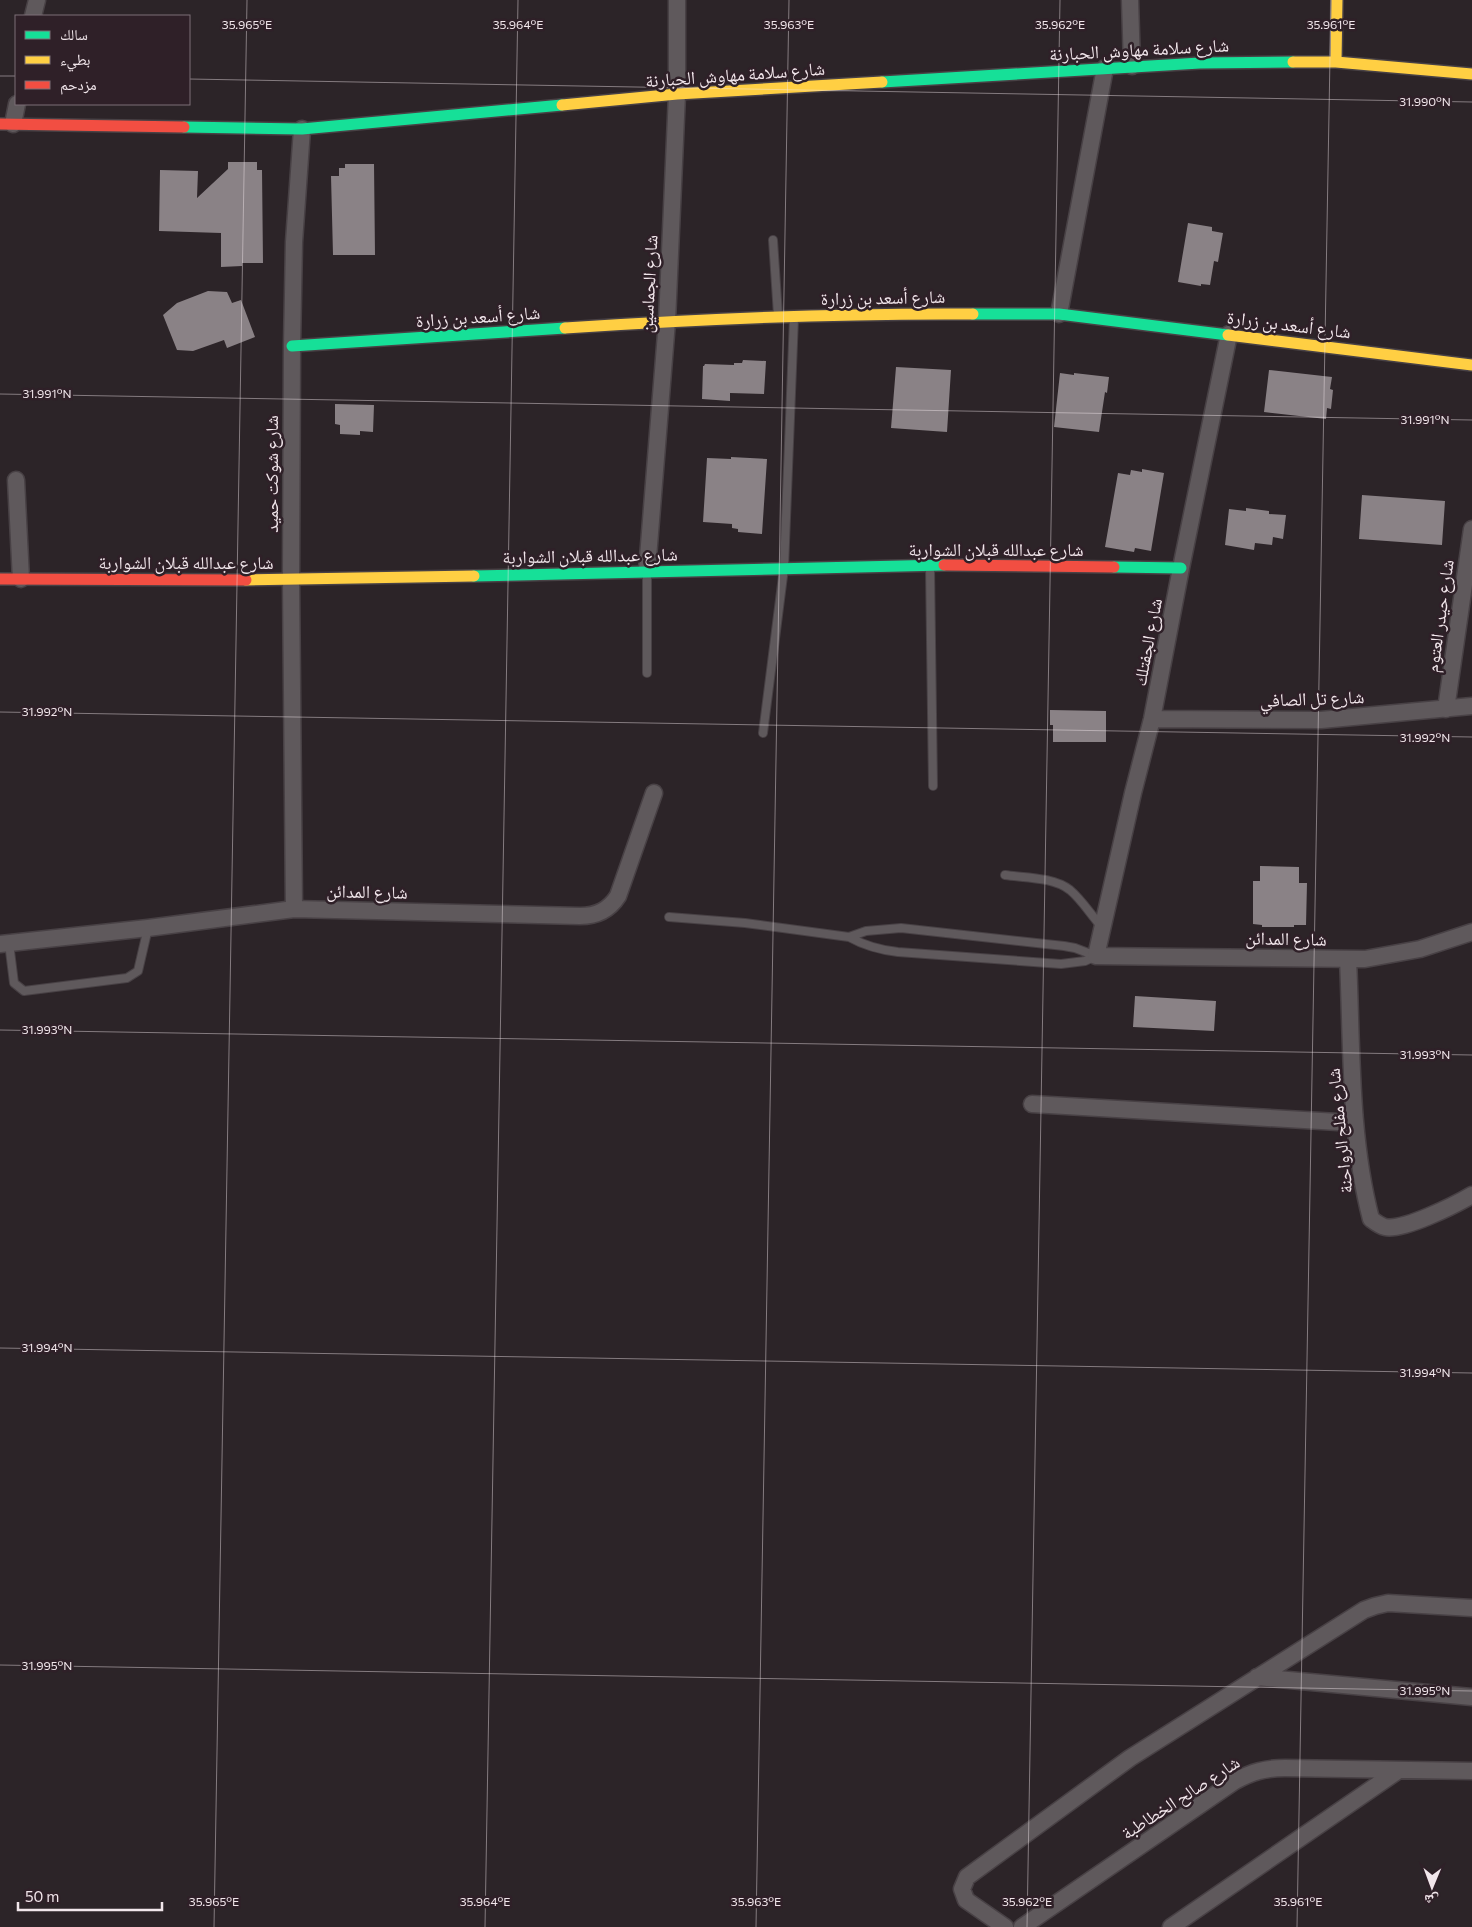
<svg xmlns="http://www.w3.org/2000/svg" width="1472" height="1927" font-family="Commissioner,'Noto Naskh Arabic',sans-serif">
<style>
.building{fill:#8a8286}
.lines{fill:none;stroke-linecap:round;stroke-linejoin:round}
.lane-casing{stroke:#484145;stroke-width:10}
.street-casing{stroke:#484145;stroke-width:19}
.fast-casing{stroke:#484145;stroke-width:14}
.slow-casing{stroke:#484145;stroke-width:14}
.jam-casing{stroke:#484145;stroke-width:14}
.lane{stroke:#5f595c;stroke-width:8}
.street{stroke:#5f595c;stroke-width:16}
.fast{stroke:#16e098;stroke-width:11}
.slow{stroke:#ffcf43;stroke-width:11}
.jam{stroke:#f24e42;stroke-width:11}
.ticks{fill:none;stroke:#f1e6eb;stroke-width:1;stroke-opacity:0.45}
.labels{text-anchor:middle;dominant-baseline:central;stroke-width:5;stroke-linejoin:round;paint-order:stroke}
.street-label{font-size:18px;fill:#f1e6eb;stroke:#2f2028}
.ticks-label{font-size:12px;text-anchor:middle;fill:#f1e6eb;stroke:#2f2028;stroke-width:5;stroke-linejoin:round;paint-order:stroke}
</style>
<rect width="100%" height="100%" fill="#2c2428"/>
<path class="building" d="M228 162H257V170H262L263 263H242V266L221 267V233L159 231 160 170 198 171 197 198 228 169Z
M345 164H374L375 255H333L331 176H339V168H345Z
M1188 223 1212 227V231L1223 233 1218 262 1214 261 1210 285 1201 284V286L1178 282Z
M208 291 227 292 232 303 241 300 255 337 227 348 224 340 193 351 177 350 163 315 177 303Z
M743 360 766 361 764 394 730 393V401L702 399 703 366H704L705 364 734 365V363H742Z
M896 367 951 370 947 432 891 428Z
M1269 370 1332 377 1330 389 1333 390 1331 409 1327 408 1326 419 1264 412Z
M1060 373 1074 375V373L1109 377 1107 393 1105 392 1099 432 1054 427Z
M335 404 374 405 373 432 360 431V435L340 434V425L335 424Z
M731 457 767 459 762 534 738 532V529L732 528V524L703 522 707 458 731 459Z
M1142 469 1164 473 1151 551 1135 548 1134 552 1105 547 1118 473 1130 475 1131 470 1142 472Z
M1362 495 1445 501 1442 545 1359 539Z
M1246 508 1269 511V514L1286 515 1283 539 1273 537 1272 545 1255 543 1254 550 1225 545 1229 509 1246 511Z
M1050 710 1106 711V742H1053V725H1050Z
M1260 866 1299 867V883H1307L1306 925H1294V927H1262V925L1253 924V881H1260Z
M1135 996 1216 1001 1214 1031 1133 1027Z"/>
<g class="lines">
<g class="lane-casing">
<path id="lane" d="M773 240 778 315
M930 567 933 786
M647 573V673
M763 733 784 568 794 318
M1005 875C1026 878 1053 877 1070 890 1082 900 1091 915 1101 926
M669 917 745 923 849 937C865 946 880 950 898 952L1061 964 1085 961 1096 956
M849 937 866 931 901 928 1064 946 1075 948 1096 956
M9 943 14 983 24 991 127 978 138 971 148 928"/>
</g>
<g class="street-casing">
<path id="street" d="M1130 0 1132 66
M33 16 37 0
M13 124 17 104
M1059 314 1105 68
M1229 334 1181 568 1152 719 1133 793 1096 956 1365 959 1420 949 1472 932
M16 480 21 579
M647 570 667 321 677 94V0
M1446 709 1472 529
M1152 719 1321 720 1472 706
M294 909 291 580 292 346 294 242 302 129
M0 944 148 928 294 909 580 916C597 916 609 910 618 896L654 793
M1348 959C1352 1045 1349 1135 1371 1219 1375 1222 1380 1226 1385 1227 1403 1231 1455 1205 1472 1195
M1032 1104 1355 1123
M1257 1677 1472 1697
M1005 1927 966 1900 962 1889 967 1877 1130 1758 1364 1610 1375 1606 1388 1603 1472 1608
M1022 1927 1235 1781C1252 1772 1265 1768 1285 1768L1472 1771
M1171 1927 1399 1770"/>
</g>
<g class="fast-casing">
<path id="fast" d="M882 82 1200 63 1293 62
M184 127 302 129 562 105
M973 314H1059L1228 335
M292 346 565 328
M1114 567 1181 568
M474 576 944 565"/>
</g>
<g class="slow-casing">
<path id="slow" d="M1293 62H1336L1472 74
M1336 62 1337 0
M562 105 677 94 882 82
M565 328C701 319 837 313 973 314
M1228 335 1472 365
M246 580 474 576"/>
</g>
<g class="jam-casing">
<path id="jam" d="M0 124 184 127
M944 565 1114 567
M0 579 246 580"/>
</g>
<use href="#lane" class="lane"/>
<use href="#street" class="street"/>
<use href="#fast" class="fast"/>
<use href="#slow" class="slow"/>
<use href="#jam" class="jam"/>
</g>
<path class="ticks" d="M0 76H16M189 79 1472 102M0 394 1472 420M0 712 1472 737M0 1030 1472 1055M0 1348 1472 1373M0 1665 1472 1691M214 1927 247 0M485 1927 518 0M756 1927 789 0M1027 1927 1060 0M1297 1927 1331 0"/>
<g class="labels">
<g class="street-label">
<text transform="translate(1139 49) rotate(-3)">شارع سلامة مهاوش الحبارنة</text>
<text transform="translate(735 74) rotate(-4)">شارع سلامة مهاوش الحبارنة</text>
<text transform="translate(648 284) rotate(-87)">شارع الجماسين</text>
<text transform="translate(883 297) rotate(-1)">شارع أسعد بن زرارة</text>
<text transform="translate(478 316) rotate(-4)">شارع أسعد بن زرارة</text>
<text transform="translate(1289 324) rotate(7)">شارع أسعد بن زرارة</text>
<text transform="translate(271 474) rotate(-90)">شارع شوكت حميد</text>
<text x="996" y="549">شارع عبدالله قبلان الشواربة</text>
<text transform="translate(590 555) rotate(-1)">شارع عبدالله قبلان الشواربة</text>
<text x="186" y="562">شارع عبدالله قبلان الشواربة</text>
<text transform="translate(1439 616) rotate(-82)">شارع حيدر العتوم</text>
<text transform="translate(1147 642) rotate(-79)">شارع الجفتلك</text>
<text transform="translate(1312 698) rotate(-2)">شارع تل الصافي</text>
<text transform="translate(367 891) rotate(1)">شارع المدائن</text>
<text transform="translate(1286 938) rotate(1)">شارع المدائن</text>
<text transform="translate(1339 1131) rotate(-96)">شارع مفلح الرواحنة</text>
<text transform="translate(1180 1797) rotate(-33)">شارع صالح الخطاطبة</text>
</g>
</g>
<g class="ticks-label">
<text x="247" y="29">35.965°E</text>
<text x="518" y="29">35.964°E</text>
<text x="789" y="29">35.963°E</text>
<text x="1060" y="29">35.962°E</text>
<text x="1331" y="29">35.961°E</text>
<text x="1425" y="106">31.990°N</text>
<text x="47" y="398">31.991°N</text>
<text x="1425" y="424">31.991°N</text>
<text x="47" y="716">31.992°N</text>
<text x="1425" y="742">31.992°N</text>
<text x="47" y="1034">31.993°N</text>
<text x="1425" y="1059">31.993°N</text>
<text x="47" y="1352">31.994°N</text>
<text x="1425" y="1377">31.994°N</text>
<text x="47" y="1670">31.995°N</text>
<text x="1425" y="1695">31.995°N</text>
<text x="214" y="1906">35.965°E</text>
<text x="485" y="1906">35.964°E</text>
<text x="756" y="1906">35.963°E</text>
<text x="1027" y="1906">35.962°E</text>
<text x="1298" y="1906">35.961°E</text>
</g>
<rect x="15" y="15" width="175" height="90" fill="#2f2028" stroke="#7d6f76"/>
<rect x="25" y="31" width="25" height="8" fill="#16e098" stroke="#7d6f76"/>
<text x="60" y="40" font-size="15" fill="#f1e6eb">سالك</text>
<rect x="25" y="56" width="25" height="8" fill="#ffcf43" stroke="#7d6f76"/>
<text x="60" y="65" font-size="15" fill="#f1e6eb">بطيء</text>
<rect x="25" y="81" width="25" height="8" fill="#f24e42" stroke="#7d6f76"/>
<text x="60" y="90" font-size="15" fill="#f1e6eb">مزدحم</text>
<g transform="translate(1432 1887) rotate(181)" stroke="#2f2028" stroke-width="4" paint-order="stroke">
<path d="M0-4L9 19L0 12L-9 19Z" fill="#f1e6eb"/>
<text y="-8" font-size="14" font-weight="bold" text-anchor="middle" fill="#f1e6eb">ش</text>
</g>
<path d="M18 1902v8h144v-8" fill="none" stroke="#f1e6eb" stroke-width="2.5"/>
<text x="25" y="1902" font-size="15" fill="#f1e6eb" stroke="#2f2028" stroke-width="4" paint-order="stroke">50 m</text>
</svg>
